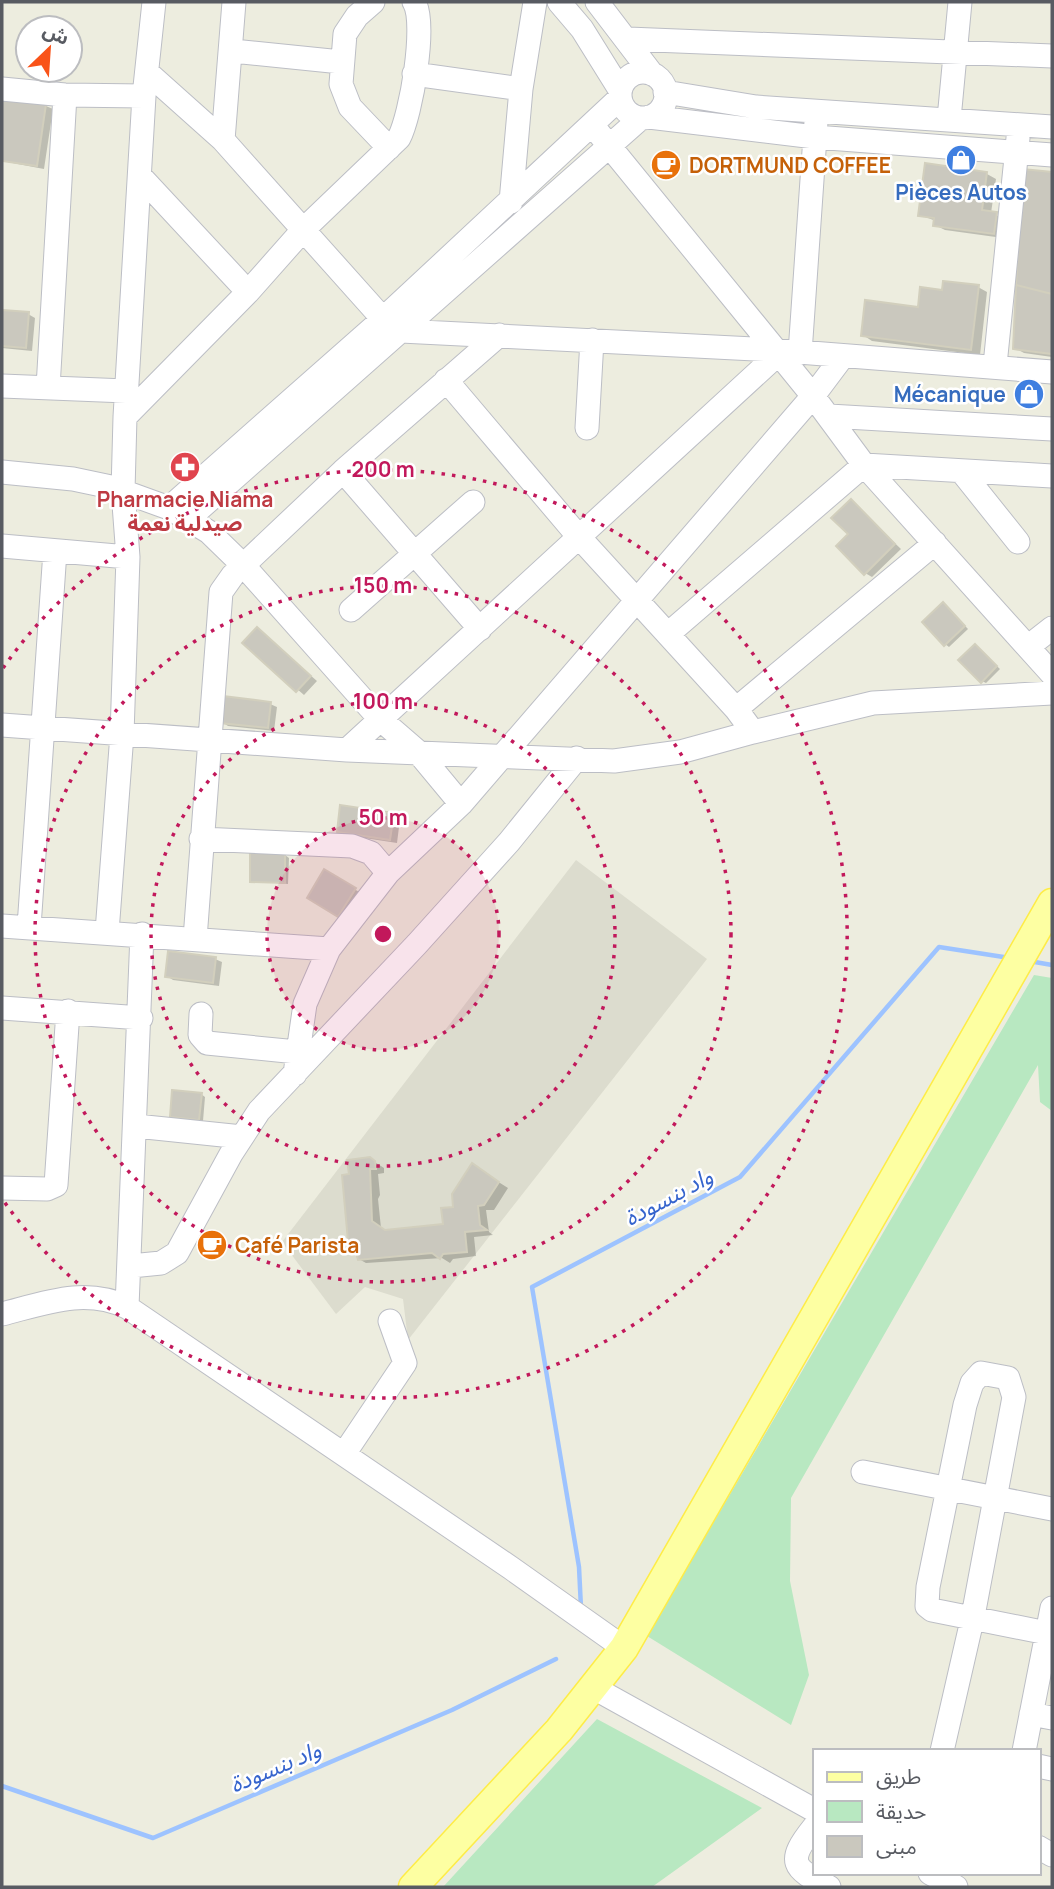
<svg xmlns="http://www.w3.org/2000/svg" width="1054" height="1889" font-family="Manrope,'Noto Sans Arabic',sans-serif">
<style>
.education{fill:#dcdcce}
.green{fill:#b8e8c1}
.shadow{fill:#0003}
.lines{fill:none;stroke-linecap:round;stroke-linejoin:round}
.stream{stroke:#9dc3ff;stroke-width:4.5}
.building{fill:#cac8be;stroke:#d2cfbd;stroke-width:2}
.minor-casing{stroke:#bcbec5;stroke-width:25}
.major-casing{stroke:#feec47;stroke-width:31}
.minor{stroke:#fff;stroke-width:23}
.major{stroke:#fdffa2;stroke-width:28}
.ring{fill:none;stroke:#c2185b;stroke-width:3.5;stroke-dasharray:3.5 7}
.labels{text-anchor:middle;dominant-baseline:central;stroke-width:5;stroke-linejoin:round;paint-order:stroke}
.food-label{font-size:21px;font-weight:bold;fill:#c56008;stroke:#fff;text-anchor:start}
.shop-label{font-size:21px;font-weight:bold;fill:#366cbe;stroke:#fff}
.health-label{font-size:21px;font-weight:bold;fill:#be3a42;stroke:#fff}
.water-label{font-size:23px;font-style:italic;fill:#3564cd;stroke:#fff}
.centre{fill:#c2185b;stroke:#fff;stroke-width:3.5}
.ring-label{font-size:21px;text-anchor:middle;font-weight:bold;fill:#c2185b;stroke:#fff;stroke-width:5;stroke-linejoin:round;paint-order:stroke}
</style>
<rect width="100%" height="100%" fill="#ededdf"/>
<path class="education" d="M576 860 707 959 408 1340 403 1299 365 1287 336 1314 282 1242Z"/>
<path class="green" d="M1034 975 1052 978V1111L1040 1102 1038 1065 791 1498 790 1581 809 1675 791 1725 647 1636Z
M597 1719 762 1808 652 1887H443Z"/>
<path class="shadow" d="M2 99 46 106 53 109 44 169 2 161 4 118H2Z
M1024 171 1052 174V357L1024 353 1015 348Z
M987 174 996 179 991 213 1005 219 1003 238 945 230 935 225 936 221 920 215Z
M978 287 987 292 980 355 872 341 863 335 919 309 943 292Z
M2 311 28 314 35 318 32 351 2 348Z
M851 501 901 549 872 577 865 573 850 535Z
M947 607 968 629 949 647 945 644Z
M257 629 317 681 304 695 244 643Z
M975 646 1000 669 986 683 982 681Z
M270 704 277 707 274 731 228 726 222 722Z
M393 815 400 819 397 843 345 835 338 831Z
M285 855 289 858 288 884 251 881Z
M325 872 361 893 346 919 309 897Z
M215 959 222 962 219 986 173 980 167 976Z
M201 1094 205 1097 203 1121 171 1116Z
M370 1159 384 1168V1173L378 1174 380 1195 378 1199 381 1228 386 1232 445 1226 481 1171 508 1188 494 1210H486L489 1232 493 1235 474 1237 476 1256 453 1259 450 1263 442 1258 366 1263 357 1258 351 1176Z"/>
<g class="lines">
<path class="stream" d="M1029 961 1052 965
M581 1608 579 1567 532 1287 740 1177 939 947 1010 958
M2 1786 153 1838 452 1710 556 1659"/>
</g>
<path class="building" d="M2 97 46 104 37 166 2 161Z
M925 163 987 172 982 210 997 212 994 234 933 226 934 218 918 216Z
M1022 169 1052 172V294L1016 285Z
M943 281 979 285 971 350 861 336 865 300 918 307 920 287 942 290Z
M1016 285 1052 294V354L1013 349Z
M2 310 29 312 26 348 2 346Z
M851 499 895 544 864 575 836 546 848 534 831 518Z
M943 602 965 626 944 646 922 622Z
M257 627 311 676 296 692 242 643Z
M975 644 997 666 981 683 958 660Z
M223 696 271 702 268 728 220 723Z
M340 805 394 813 390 840 337 832Z
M250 852 285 853V883L250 882Z
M324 869 356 888 338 917 307 898Z
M168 951 216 957 213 983 165 977Z
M172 1090 202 1093 199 1120 170 1117Z
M370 1157 375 1161 376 1169H370L372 1221 385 1230 443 1224 441 1208 453 1207 452 1194 472 1163 499 1182 484 1205 478 1206 480 1225 487 1230 465 1232 467 1252 443 1254 440 1259 432 1253 358 1260 354 1244 348 1241 342 1175 349 1174 347 1160Z"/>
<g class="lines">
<g class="minor-casing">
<path id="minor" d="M373 2 357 16 345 34 341 84 350 107 389 148
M559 2 582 29 620 90
M597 2 652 74
M628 39 1052 56
M233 51 341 62
M620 95a23 23 0 1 1 46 0a23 23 0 1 1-46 0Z
M148 73 223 140 383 319 401 331 773 350 1052 372
M414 74 521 89
M2 89 65 95 144 96
M665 92 756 107 1052 127
M649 117 815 137 1052 155
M949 119 960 2
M593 126 813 396 864 465 1052 674
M223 140 234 2
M141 177 248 292
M511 202 521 89 535 2
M800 353 816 122
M995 365 1018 138
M446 380 579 537 736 709 753 732 873 703 1052 693
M2 386 126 391
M48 388 65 95
M829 416 1052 429
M125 417 248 292 303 230 399 138C411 115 427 23 414 2
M587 428 592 340
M343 471 480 629
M2 472 73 479 111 487 169 508 209 532 244 566 380 719 417 751 461 804
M962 472 1018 542
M169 508 383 319 620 98
M188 519 641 118
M2 546 128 557
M351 610 473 502
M668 634 864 465 1052 476
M1029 646 1052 628
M736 709 935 543
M2 725 347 750 614 761 680 752 753 732
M347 750 777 355
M201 839 352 846 371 853 388 873
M2 926 329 949
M29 927 55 551
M107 932 122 734 128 557 123 491 125 417 144 96 154 2
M195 939 221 592 233 575 343 471 499 335
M2 1008 141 1018
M201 1014 200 1035 207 1043 297 1052
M295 1074 305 1004 329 949 388 873 461 804 813 396 843 356
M136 1126 242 1137
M2 1188 47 1189 56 1185 68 1011
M131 1266 161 1263 177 1253 231 1154 259 1111 417 944 509 842 577 758
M127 1307 142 934
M2 1314C45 1303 85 1287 127 1307L511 1568 624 1648
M344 1454 405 1363 390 1321
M863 1472 1052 1509
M594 1688 814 1810
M1031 1714 1052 1718
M942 1751 973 1616 1014 1397 1008 1378 981 1373 972 1383 965 1405 928 1587 927 1606 932 1610 1052 1634
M1024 1751 1052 1608
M1038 1766 1052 1769
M814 1827C786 1862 792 1868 829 1887
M1038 1847 1052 1855
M930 1873 956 1887"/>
</g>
<g class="major-casing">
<path id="major" d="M413 1887 559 1730 624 1648 1052 903"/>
</g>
<use href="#minor" class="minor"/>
<use href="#major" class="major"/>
</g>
<circle cx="383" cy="934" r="116" fill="#c2185b" fill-opacity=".12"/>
<g class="ring">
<circle cx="383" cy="934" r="116"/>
<circle cx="383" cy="934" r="232"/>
<circle cx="383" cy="934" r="348"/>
<path d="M3 668A464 464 0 1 1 3 1200"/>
</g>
<defs>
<g id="shop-disc" transform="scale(1.575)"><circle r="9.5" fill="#3f7fe0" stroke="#fff"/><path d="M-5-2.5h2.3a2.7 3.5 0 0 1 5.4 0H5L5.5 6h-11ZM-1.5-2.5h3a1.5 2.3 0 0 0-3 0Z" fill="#fff"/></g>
<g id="cafe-disc" transform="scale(1.575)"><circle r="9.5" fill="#e8710a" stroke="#fff"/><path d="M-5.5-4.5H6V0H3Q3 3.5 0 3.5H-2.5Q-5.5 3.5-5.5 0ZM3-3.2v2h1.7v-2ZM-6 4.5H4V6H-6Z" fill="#fff"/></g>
<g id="pharmacy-disc" transform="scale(1.575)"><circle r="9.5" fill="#e0444e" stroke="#fff"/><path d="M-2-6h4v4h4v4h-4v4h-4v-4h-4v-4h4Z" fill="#fff"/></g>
</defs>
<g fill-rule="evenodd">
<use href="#shop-disc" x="961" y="160"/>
<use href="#cafe-disc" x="666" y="165"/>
<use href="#shop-disc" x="1029" y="394"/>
<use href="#pharmacy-disc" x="185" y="467"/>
<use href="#cafe-disc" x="212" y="1245"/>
</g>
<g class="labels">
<g class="food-label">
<text x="689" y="165">DORTMUND COFFEE</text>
<text x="235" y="1245">Café Parista</text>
</g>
<g class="shop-label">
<text x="961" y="192">Pièces Autos</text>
<text x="1006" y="394" text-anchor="end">Mécanique</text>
</g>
<g class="health-label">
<text x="185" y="499">Pharmacie Niama<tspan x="185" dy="24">صيدلية نعمة</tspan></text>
</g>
<g class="water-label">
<text transform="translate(668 1196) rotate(-28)">واد بنسودة</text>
<text transform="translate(275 1766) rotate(-23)">واد بنسودة</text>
</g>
</g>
<circle cx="383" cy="934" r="10" class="centre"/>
<g class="ring-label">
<text x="383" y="477">200 m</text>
<text x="383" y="593">150 m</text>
<text x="383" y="709">100 m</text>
<text x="383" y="825">50 m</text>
</g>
<rect width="1054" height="1889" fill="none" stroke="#585b62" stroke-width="7"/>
<rect x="813" y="1749" width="228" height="126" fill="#ffffff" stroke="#bcbdc0" stroke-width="2"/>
<rect x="827" y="1772" width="35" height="10" fill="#fdffa2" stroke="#bcbdc0" stroke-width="2"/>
<text x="876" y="1784" font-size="21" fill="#585b62">طريق</text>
<rect x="827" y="1801" width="35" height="21" fill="#b8e8c1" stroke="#bcbdc0" stroke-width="2"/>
<text x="876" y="1819" font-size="21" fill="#585b62">حديقة</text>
<rect x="827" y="1836" width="35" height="21" fill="#cac8be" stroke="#bcbdc0" stroke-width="2"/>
<text x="876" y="1854" font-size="21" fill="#585b62">مبنى</text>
<g transform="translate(49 49) rotate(25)"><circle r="33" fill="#ffffff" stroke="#bcbdc0" stroke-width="2"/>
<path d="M0-5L12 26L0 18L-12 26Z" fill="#f95319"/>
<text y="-10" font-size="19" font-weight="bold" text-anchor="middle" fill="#585b62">ش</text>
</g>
</svg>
